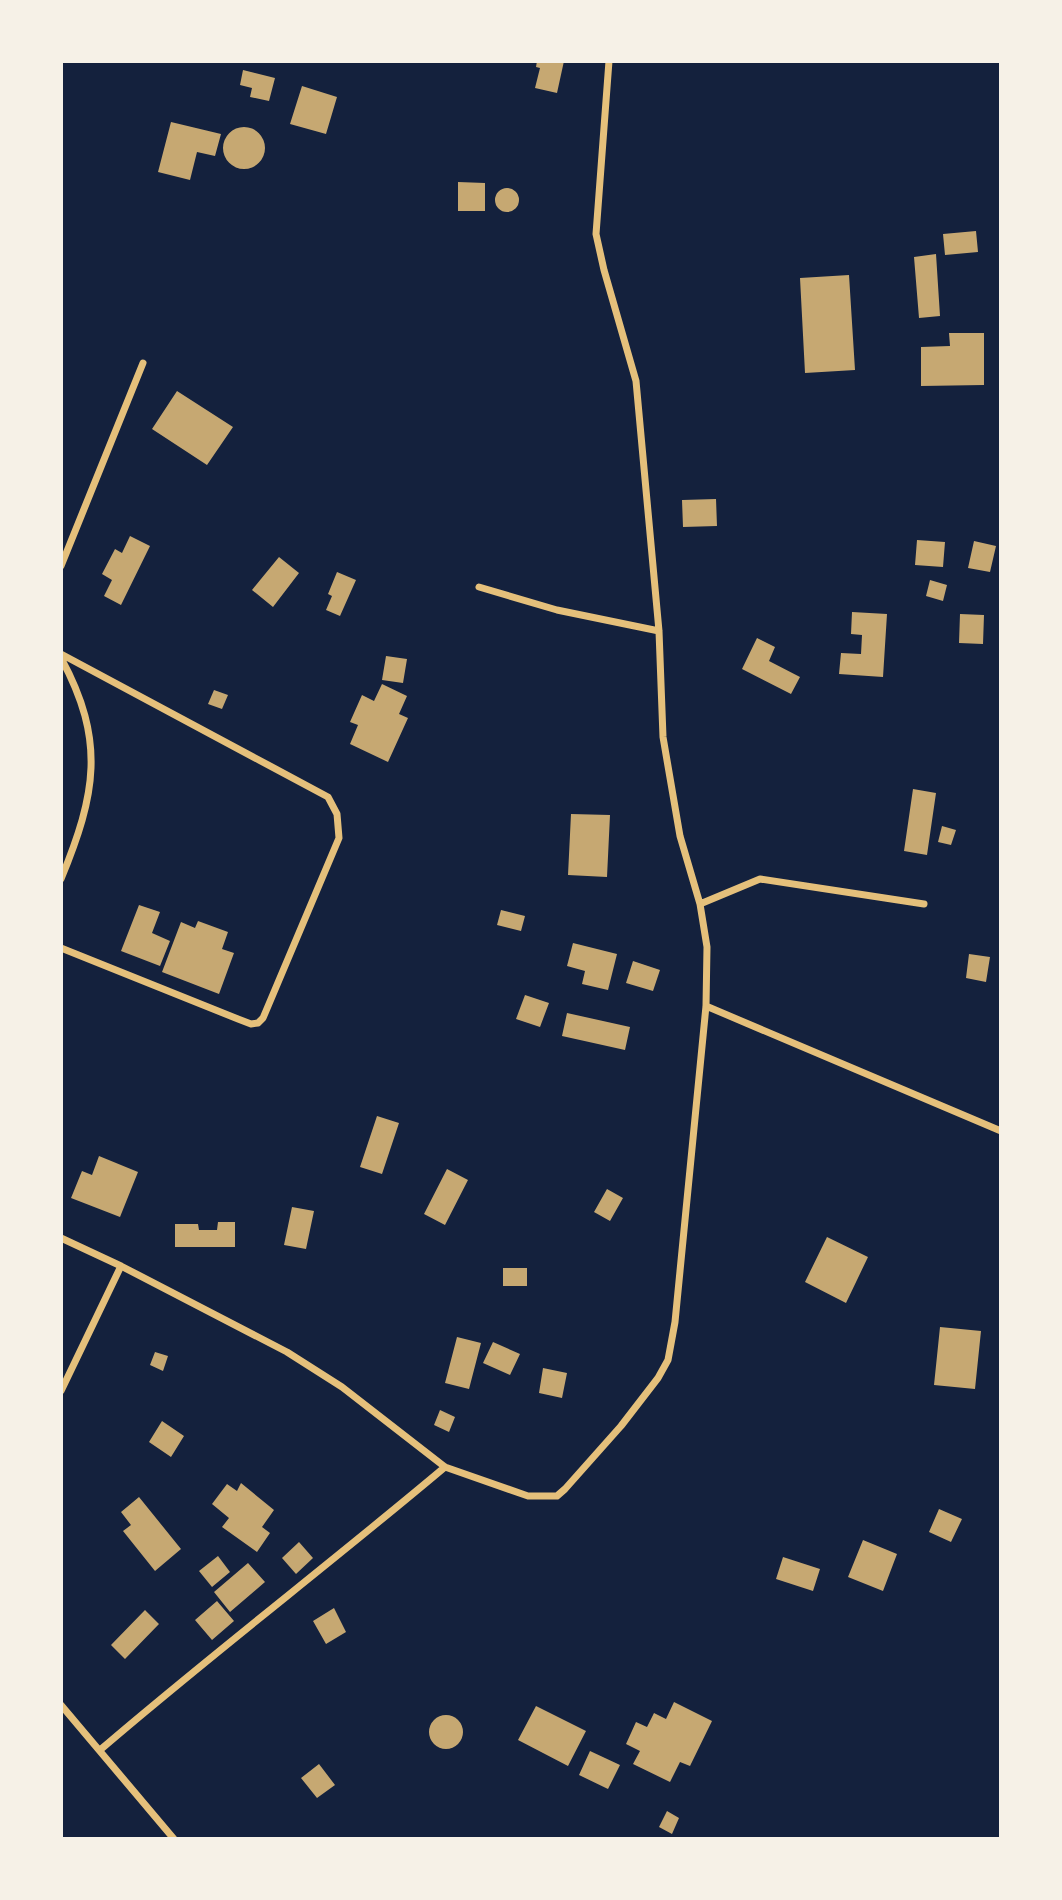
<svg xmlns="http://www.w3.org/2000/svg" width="1062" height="1900" font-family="Ubuntu,sans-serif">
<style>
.building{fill:#c6a872}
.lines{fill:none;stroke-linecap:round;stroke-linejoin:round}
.minor{stroke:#e5c07b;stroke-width:7}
</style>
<rect width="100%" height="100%" fill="#14213d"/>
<path class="building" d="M537 61H564L557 93 535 88 540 68 536 67Z
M243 70 275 78 269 101 250 97 252 88 240 85Z
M302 86 337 97 326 134 290 124Z
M171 122 221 134 215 156 197 152 190 180 158 172Z
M223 148a21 21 0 1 1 42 0a21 21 0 1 1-42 0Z
M458 182 485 183V211H458Z
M495 200a12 12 0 1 1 24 0a12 12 0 1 1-24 0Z
M976 231 978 252 945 255 943 234Z
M936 254 940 316 919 318 914 257Z
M849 275 855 370 805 373 800 278Z
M949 333H984V385L921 386V347L950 346Z
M177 391 233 427 207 465 152 429Z
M716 499 717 526 683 527 682 500Z
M130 536 150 546 121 605 104 596 112 580 102 574 115 549 122 553Z
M917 540 945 542 943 567 915 565Z
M974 541 996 546 990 572 968 568Z
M279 557 299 573 273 607 252 590Z
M337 572 356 580 340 616 326 610 332 596 328 594Z
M930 580 947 585 943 601 926 596Z
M852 612 887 614 883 677 839 674 841 653 861 654 862 635 851 634Z
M960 614 984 615 983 644 959 643Z
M757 638 775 647 769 661 800 677 791 694 742 669Z
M386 656 407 659 403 683 382 680Z
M382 684 407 696 399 714 408 718 388 762 350 744 358 725 350 722 362 695 374 701Z
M214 690 228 695 222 709 208 704Z
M913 789 936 793 927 855 904 851Z
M571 814 610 815 607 877 568 875Z
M942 826 956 830 951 845 938 842Z
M139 905 160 912 152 933 170 941 160 966 121 951Z
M501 910 525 916 521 931 497 925Z
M198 921 228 932 222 949 234 953 219 994 162 972 181 922 195 928Z
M573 943 617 954 608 990 582 984 585 971 567 966Z
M969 954 990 957 986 982 966 978Z
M633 961 660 970 653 991 626 983Z
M525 995 549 1003 540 1027 516 1019Z
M567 1013 630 1027 625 1050 562 1036Z
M377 1116 399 1123 382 1174 360 1167Z
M99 1156 138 1172 120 1217 71 1198 82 1171 92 1175Z
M447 1169 468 1180 445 1225 424 1214Z
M607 1189 623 1198 610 1221 594 1212Z
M292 1207 314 1211 306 1249 284 1245Z
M218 1222H235V1247H175V1224H198L199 1230H217Z
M827 1237 868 1257 846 1303 805 1282Z
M503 1268H527V1286H503Z
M940 1327 981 1331 975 1389 934 1385Z
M457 1337 481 1343 469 1389 445 1383Z
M493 1342 520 1354 510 1375 483 1363Z
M155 1352 168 1356 163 1371 150 1365Z
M543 1368 567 1373 562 1398 539 1393Z
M440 1410 455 1417 449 1432 434 1425Z
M162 1421 184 1436 171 1457 149 1442Z
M241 1483 274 1510 262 1527 270 1533 257 1552 222 1527 229 1518 212 1504 227 1484 237 1491Z
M139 1497 181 1549 155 1571 123 1531 131 1525 121 1512Z
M939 1509 962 1519 951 1542 929 1532Z
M863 1540 897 1554 883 1591 848 1577Z
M299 1542 313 1558 296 1574 282 1558Z
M218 1556 230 1572 212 1587 199 1571Z
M783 1557 820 1569 813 1591 776 1579Z
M248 1563 265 1582 230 1612 214 1592Z
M217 1601 234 1621 212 1640 195 1620Z
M334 1608 346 1632 326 1644 313 1621Z
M145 1610 159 1624 125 1659 111 1645Z
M674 1702 712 1721 690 1766 680 1762 670 1782 633 1764 640 1751 626 1744 636 1722 647 1727 654 1713 666 1719Z
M536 1706 586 1731 568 1766 518 1740Z
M429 1732a17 17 0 1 1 34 0a17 17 0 1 1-34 0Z
M590 1751 620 1765 608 1789 579 1775Z
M319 1764 335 1785 317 1798 301 1778Z
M667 1811 679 1818 672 1834 659 1827Z"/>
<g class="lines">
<path class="minor" d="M61 566 143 363
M479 587 557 610 659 631
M61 654 328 797 337 814 339 838 263 1018 258 1023 251 1024 238 1019 61 948
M61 658C106 741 96 794 61 879
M700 904 760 879 924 904
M706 1006 1001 1131
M61 1238 121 1266 287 1352 342 1387 445 1467 528 1496H557L565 1489 621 1426 658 1378 668 1360 675 1322 706 1006 707 947 700 904 680 836 663 737 659 631 636 381 604 270 596 234 609 61
M61 1391 121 1266
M61 1705 174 1839
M100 1750C213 1653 331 1563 445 1467"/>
</g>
<rect width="1062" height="1900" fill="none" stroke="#f6f1e7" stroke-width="126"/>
</svg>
